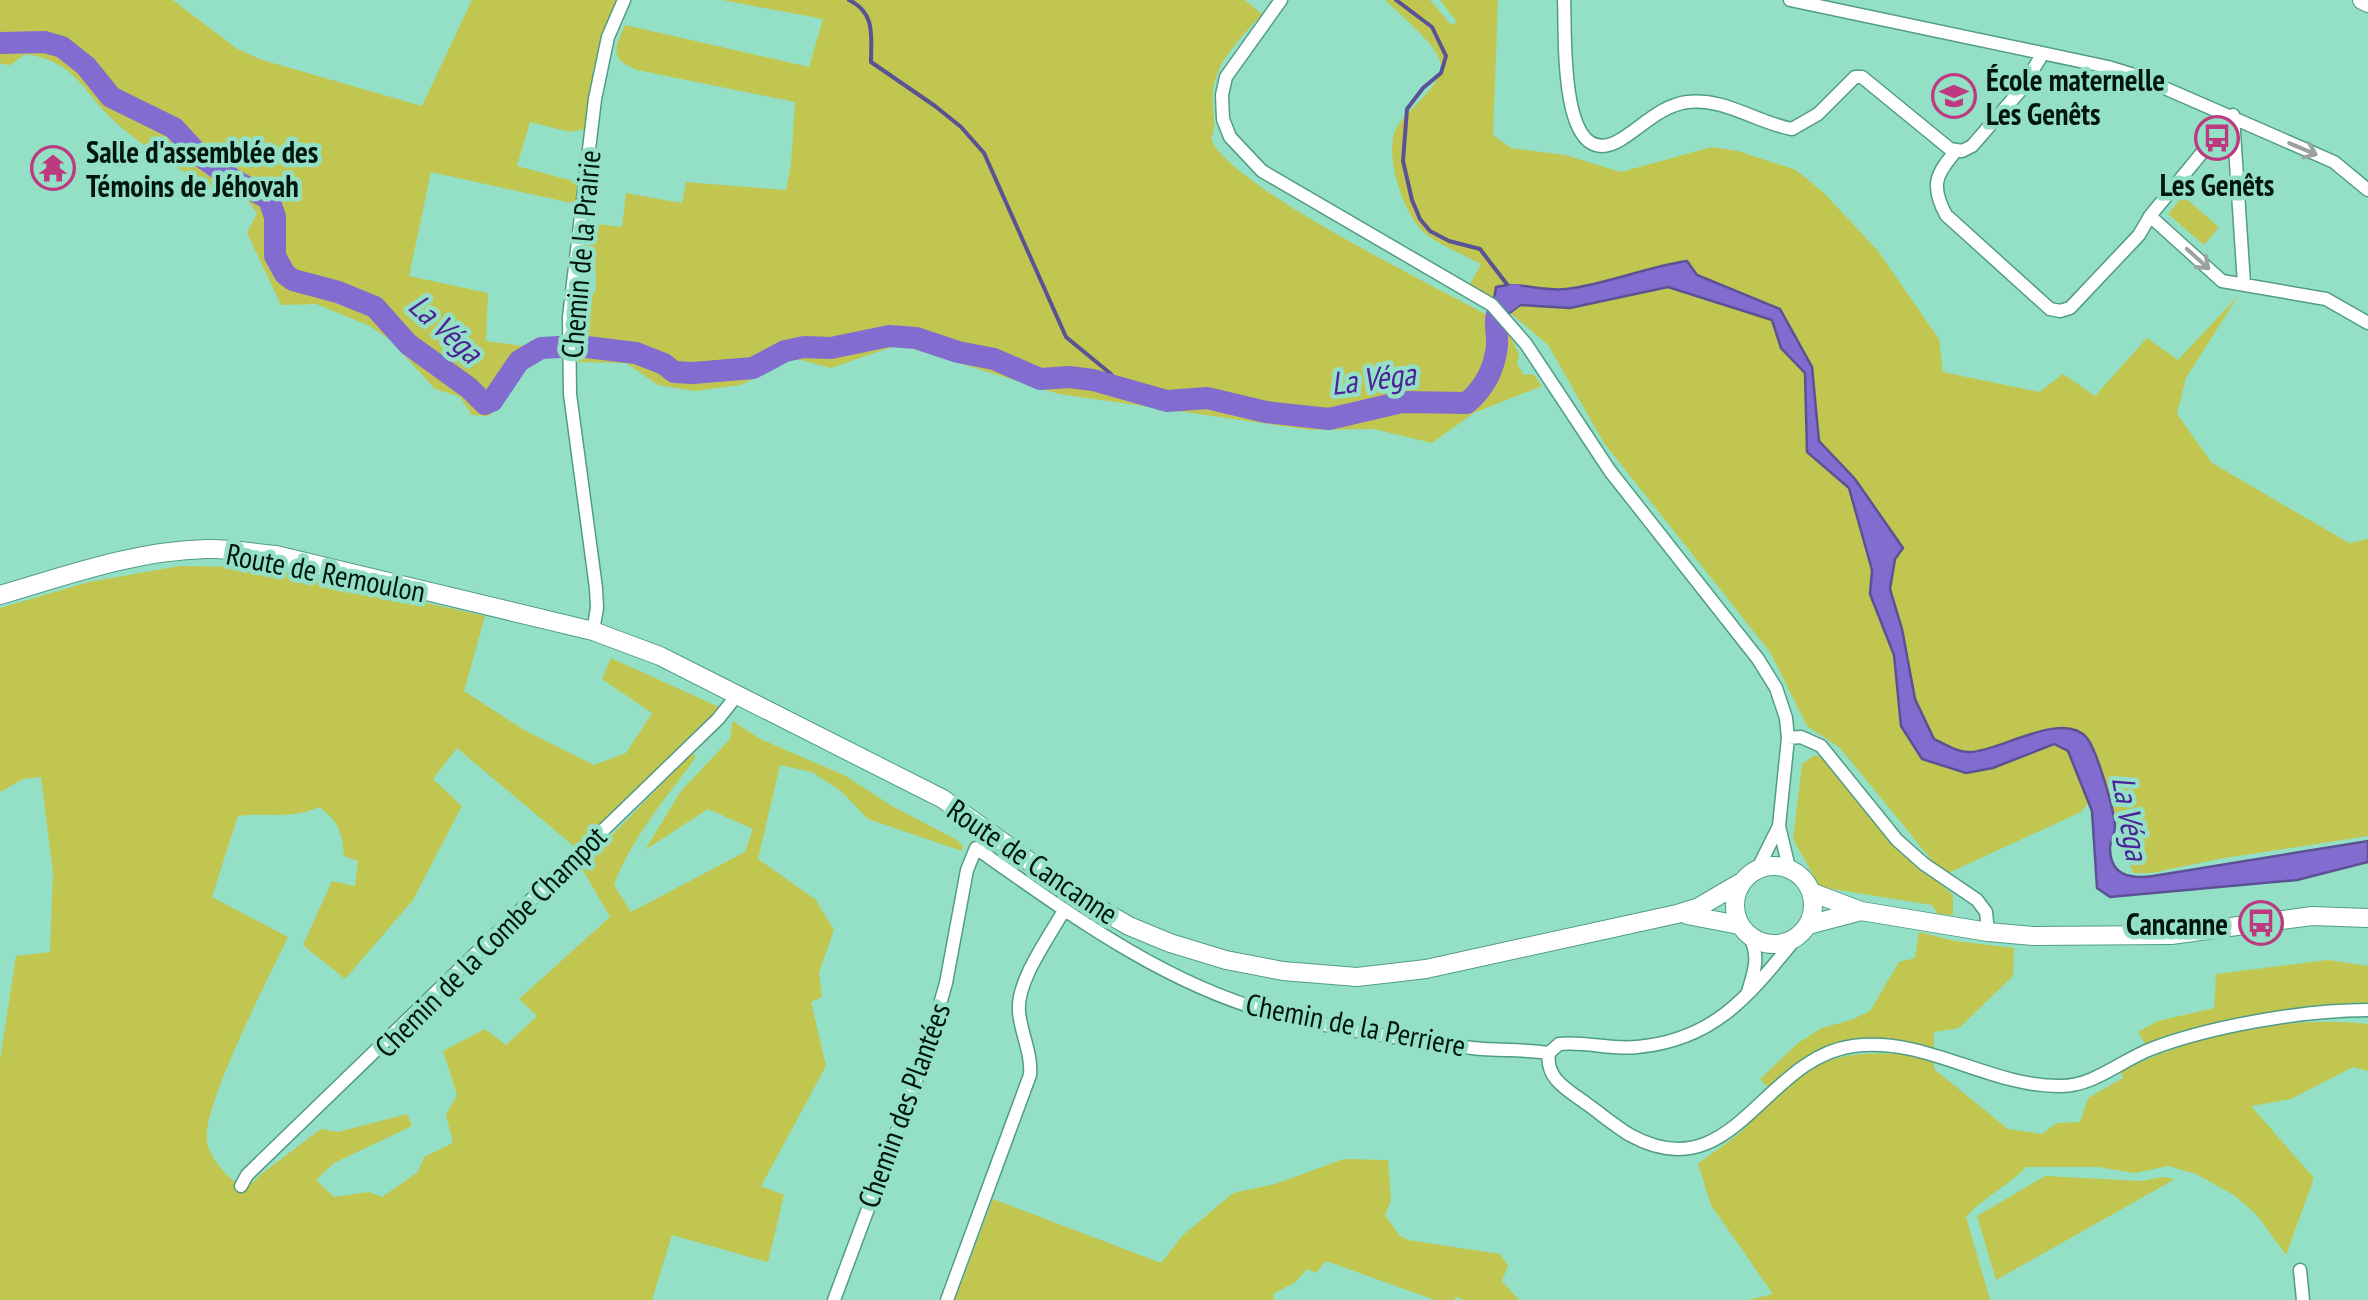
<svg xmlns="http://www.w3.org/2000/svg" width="2368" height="1300" font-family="'PT Sans Narrow',sans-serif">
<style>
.green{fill:#c0c64f}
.water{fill:#826ccf;stroke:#5b5296;stroke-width:2.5}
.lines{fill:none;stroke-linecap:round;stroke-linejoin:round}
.stream{stroke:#5b5296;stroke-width:4}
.river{stroke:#826ccf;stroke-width:22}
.minor-casing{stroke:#519c85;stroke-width:15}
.secondary-casing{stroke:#519c85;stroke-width:20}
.minor{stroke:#fff;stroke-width:12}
.secondary{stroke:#fff;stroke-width:18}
.oneway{stroke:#99a29f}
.labels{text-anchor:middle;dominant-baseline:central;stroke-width:9;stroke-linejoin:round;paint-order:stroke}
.poi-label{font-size:30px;font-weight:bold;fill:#011610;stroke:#94e0c7;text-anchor:start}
.street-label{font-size:30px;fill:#011610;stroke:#94e0c7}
.water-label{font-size:32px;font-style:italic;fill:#4c229a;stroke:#94e0c7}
</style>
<rect width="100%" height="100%" fill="#94e0c7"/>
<path class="green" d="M0 0H173L236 48 259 59 422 106 472 0H618C595 39 591 84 586 129L570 132 530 122 517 166 577 182 576 204 431 172 409 276 488 293 486 341 531 347 516 355 493 384 504 398 489 416 472 415 460 397 435 389 390 340 370 326 316 304 281 305 247 233 257 213 247 200C211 194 136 143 109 116 79 85 73 61 25 54L11 65 0 64Z
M722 0H1245L1262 14C1243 36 1217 60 1213 90 1211 106 1218 125 1211 139 1232 189 1440 288 1496 320L1508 332 1519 354 1517 364 1524 375 1533 374 1542 386 1474 413 1432 443 1374 429 1311 430 1059 394 907 347 895 346 831 368 793 358 741 385 694 391 658 385 626 363 575 362 576 319 596 290V270L582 263 588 223 622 227 626 193 682 203 686 182 786 190 791 164 795 102 637 70C609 58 614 50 625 25L809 67 823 19Z
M1385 0H1430L1451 25 1457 22 1440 0H1498L1493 135 1511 148 1565 155 1621 172 1712 147 1738 151 1796 170 1824 193 1878 251 1939 339 1943 372 2039 392 2063 374 2095 396 2147 338 2178 360 2238 296 2186 378 2177 414 2212 463 2349 543 2368 539V836L2219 859 2151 873H2133L2104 783 2081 812 1944 875 1840 748 1807 726 1770 652 1604 443 1548 345 1508 311 1469 286 1481 264C1463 254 1441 246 1426 234 1404 217 1382 153 1397 127 1407 110 1444 84 1441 64 1437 44 1400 15 1385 0Z
M2183 196 2219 227 2204 245 2168 214Z
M179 566 264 567 485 616 464 691 524 730 594 765 626 753 652 713 602 679 611 658 719 707 720 712 576 848 457 748 433 779 462 806 413 900 345 979 303 945 332 881 355 886 358 861 344 856C342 833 339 821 319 807 290 820 269 812 238 816L212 897 288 937C271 973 201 1108 207 1141 211 1162 229 1178 245 1190L260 1175 321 1129 338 1132 407 1114 412 1126 334 1163 316 1180 334 1197 369 1192 382 1197 418 1172 424 1157 453 1143 446 1115 457 1095 443 1051 485 1029 506 1045 537 1016 519 999 610 917 581 867 692 753 696 757C667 797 632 837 614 885L631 912 745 852 753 829 708 809 645 850 681 791 730 739 733 721 760 739 844 775 892 806 957 840 963 846 962 851 868 819 841 791 812 772 780 765 758 859 815 899 834 930 819 973 822 997 811 1002 826 1066 761 1186 784 1195 768 1262 672 1235 652 1300H0V1060L16 956 50 952 53 873 41 777 23 779 0 792V608L89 582Z
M1815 755 1825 759 1896 845 1953 895V915L1938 914 1932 905 1820 887 1793 839 1802 764Z
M1919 932 1955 941 2014 948 2013 976 1959 1028 1934 1032V1069L2008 1129 2042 1134 2057 1123 2080 1122 2088 1098 2123 1078 2121 1071C2196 1035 2286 1015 2368 1024V1071L2353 1067 2291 1099 2251 1106 2314 1178 2286 1255 2257 1215 2234 1195 2196 1174 2168 1166 2135 1173 2098 1167H2026C2008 1186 1983 1197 1966 1217L1990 1300H1748L1773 1294 1711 1205 1698 1164C1712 1152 1729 1143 1742 1131 1798 1078 1812 1049 1895 1054V1042C1835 1035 1812 1049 1768 1088L1760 1079 1798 1043 1822 1028 1851 1020 1870 1011 1899 962 1915 958Z
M2328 960 2368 966V1003L2302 1007 2237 1020 2146 1045 2138 1032 2158 1021 2214 1008 2216 974Z
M1344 1159 1388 1160 1391 1200 1385 1215 1399 1235 1408 1240 1500 1254 1508 1265 1502 1281 1519 1300H1465L1456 1297 1454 1300H1435L1326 1261 1316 1273 1307 1269 1296 1282 1273 1294 1274 1300H955L993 1199 1161 1263 1182 1236 1233 1193 1275 1184Z
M2045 1176 2142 1181 2163 1177 2175 1179 1996 1280 1977 1216Z"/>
<path class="water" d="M1687 261 1697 275 1780 309 1812 367 1819 441 1855 479 1903 548 1895 559 1890 589 1902 629 1915 699 1934 739C1944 744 1959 753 1970 752 1999 752 2063 709 2087 738 2097 751 2114 809 2115 826 2115 834 2110 841 2110 848 2110 876 2131 879 2153 876L2368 841V862L2297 880 2110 897 2097 888 2092 811 2068 751 2054 744 1993 768 1966 773 1922 759 1901 726 1894 655 1870 594 1872 570 1849 488 1807 452 1805 373 1781 348 1772 320 1668 287 1570 308 1520 305 1508 314 1494 299 1496 287C1518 281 1542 292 1566 289 1607 284 1646 267 1687 261Z"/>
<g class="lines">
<path class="stream" d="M849 0C876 13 871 36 871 62L935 106 961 127 984 153 1066 337 1111 374 1119 389
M1396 0 1432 27 1446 56 1441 73 1423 88 1407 109 1403 161 1412 200 1420 219 1430 231 1449 241 1480 249 1509 287"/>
<path class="river" d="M0 43 45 42 62 47 86 66 111 97 174 128 199 155 234 180 269 199 275 217V256L285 274 293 280 338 292 375 307 408 344 469 388 485 404 492 401 519 361 541 348 578 346 636 353 664 364 674 372 693 373 753 368 785 351 804 347 831 348 889 336 916 338 958 352 994 359 1040 379 1069 377 1093 380 1167 401 1207 398 1266 412 1329 419 1402 402 1467 403C1485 387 1494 370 1497 346 1498 333 1492 317 1501 306 1504 302 1510 299 1514 295"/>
<g class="minor-casing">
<path id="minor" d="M1281 0 1226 77 1222 95 1223 119 1230 137 1262 171 1492 305 1526 344 1610 471 1758 659 1776 688 1786 718 1788 738 1779 826 1789 868
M1564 0C1566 28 1557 177 1620 140 1642 127 1660 106 1687 102 1724 97 1757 123 1792 129L1818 114 1855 77H1862L1950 149 1962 151 1972 146 2020 91 2042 55
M1790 0 2108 67 2137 76 2334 162 2368 190
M2233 115 2150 216 2222 281 2326 299 2368 323
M2233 117 2244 284
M1956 151C1936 174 1930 185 1946 215L2050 309 2060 311 2070 308 2139 235 2150 216
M593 631 597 608 596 588 570 394 569 317 595 99 608 37 624 0
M1788 738 1801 737 1821 746 1897 840 1924 864 1977 900 1986 912 1988 932
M1758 868 1779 826
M1797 937C1750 994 1716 1040 1637 1047 1611 1050 1585 1041 1559 1044L1549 1053C1545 1079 1568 1090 1587 1104 1601 1114 1615 1126 1630 1135 1733 1192 1763 1058 1853 1046 1926 1036 1989 1087 2061 1086 2094 1086 2122 1060 2151 1049 2211 1026 2305 1010 2368 1010
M1748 992C1754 971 1760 958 1750 937
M241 1186 247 1175 718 719 738 694
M2300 1270 2303 1300
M834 1300 925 1056 946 983 967 870 976 848C1068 913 1165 985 1276 1014 1339 1030 1408 1040 1472 1048 1498 1051 1524 1049 1549 1053
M947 1300 1030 1075C1032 1053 1021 1034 1019 1012 1016 981 1049 938 1064 910"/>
</g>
<g class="secondary-casing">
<path id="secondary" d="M2362 0 2368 3
M0 595C68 575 134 551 206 549 229 548 253 553 276 555L593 631 660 656 943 799 1080 898 1129 926 1170 943 1226 960 1283 971 1357 977 1426 969 1677 914 1699 907 1740 883
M1735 905a39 39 0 1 1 78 0a39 39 0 1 1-78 0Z
M1811 892 1861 911 1988 932 2033 936 2171 935 2312 916 2368 918
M1687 915 1739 925
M1808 925 1861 911"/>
</g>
<use href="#minor" class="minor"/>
<use href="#secondary" class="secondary"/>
</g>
<defs><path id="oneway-shaft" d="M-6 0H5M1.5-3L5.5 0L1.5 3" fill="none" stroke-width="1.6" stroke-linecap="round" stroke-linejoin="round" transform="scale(2.5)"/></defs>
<g class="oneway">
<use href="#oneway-shaft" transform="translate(2303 149) rotate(23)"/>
<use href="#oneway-shaft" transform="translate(2198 259) rotate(42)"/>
</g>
<defs>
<g id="school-ring" transform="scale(2.25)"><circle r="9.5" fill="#94e0c7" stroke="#be3a80" stroke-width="1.5"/><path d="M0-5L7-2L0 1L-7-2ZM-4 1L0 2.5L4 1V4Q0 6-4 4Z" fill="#be3a80"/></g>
<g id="bus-ring" transform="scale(2.25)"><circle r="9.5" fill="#94e0c7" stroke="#be3a80" stroke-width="1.5"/><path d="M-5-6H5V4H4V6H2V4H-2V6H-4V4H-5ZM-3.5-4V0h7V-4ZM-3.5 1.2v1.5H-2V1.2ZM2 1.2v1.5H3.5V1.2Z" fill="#be3a80"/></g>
<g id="temple-ring" transform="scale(2.25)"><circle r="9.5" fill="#94e0c7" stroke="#be3a80" stroke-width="1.5"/><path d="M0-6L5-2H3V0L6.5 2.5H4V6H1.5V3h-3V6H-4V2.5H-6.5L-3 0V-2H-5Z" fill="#be3a80"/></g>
</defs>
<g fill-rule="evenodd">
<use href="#school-ring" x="1954" y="96"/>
<use href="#bus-ring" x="2217" y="138"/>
<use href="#temple-ring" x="53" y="168"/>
<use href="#bus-ring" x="2261" y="923"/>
</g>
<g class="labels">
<g class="poi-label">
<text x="1986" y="79">École maternelle<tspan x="1986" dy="34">Les Genêts</tspan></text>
<text x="86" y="151">Salle d'assemblée des<tspan x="86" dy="34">Témoins de Jéhovah</tspan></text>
<text x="2217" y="184" text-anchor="middle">Les Genêts</text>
<text x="2228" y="923" text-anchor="end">Cancanne</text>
</g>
<g class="street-label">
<text transform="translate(580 254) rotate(-85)">Chemin de la Prairie</text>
<text transform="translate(326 572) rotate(11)">Route de Remoulon</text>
<text transform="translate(1033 861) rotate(34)">Route de Cancanne</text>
<text transform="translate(490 941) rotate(-45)">Chemin de la Combe Champot</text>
<text transform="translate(1356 1024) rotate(11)">Chemin de la Perriere</text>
<text transform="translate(903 1105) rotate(-70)">Chemin des Plantées</text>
</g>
<g class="water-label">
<text transform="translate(446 328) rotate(42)">La Véga</text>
<text transform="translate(1373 378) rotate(-7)">La Véga</text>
<text transform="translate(2131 818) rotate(80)">La Véga</text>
</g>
</g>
</svg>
